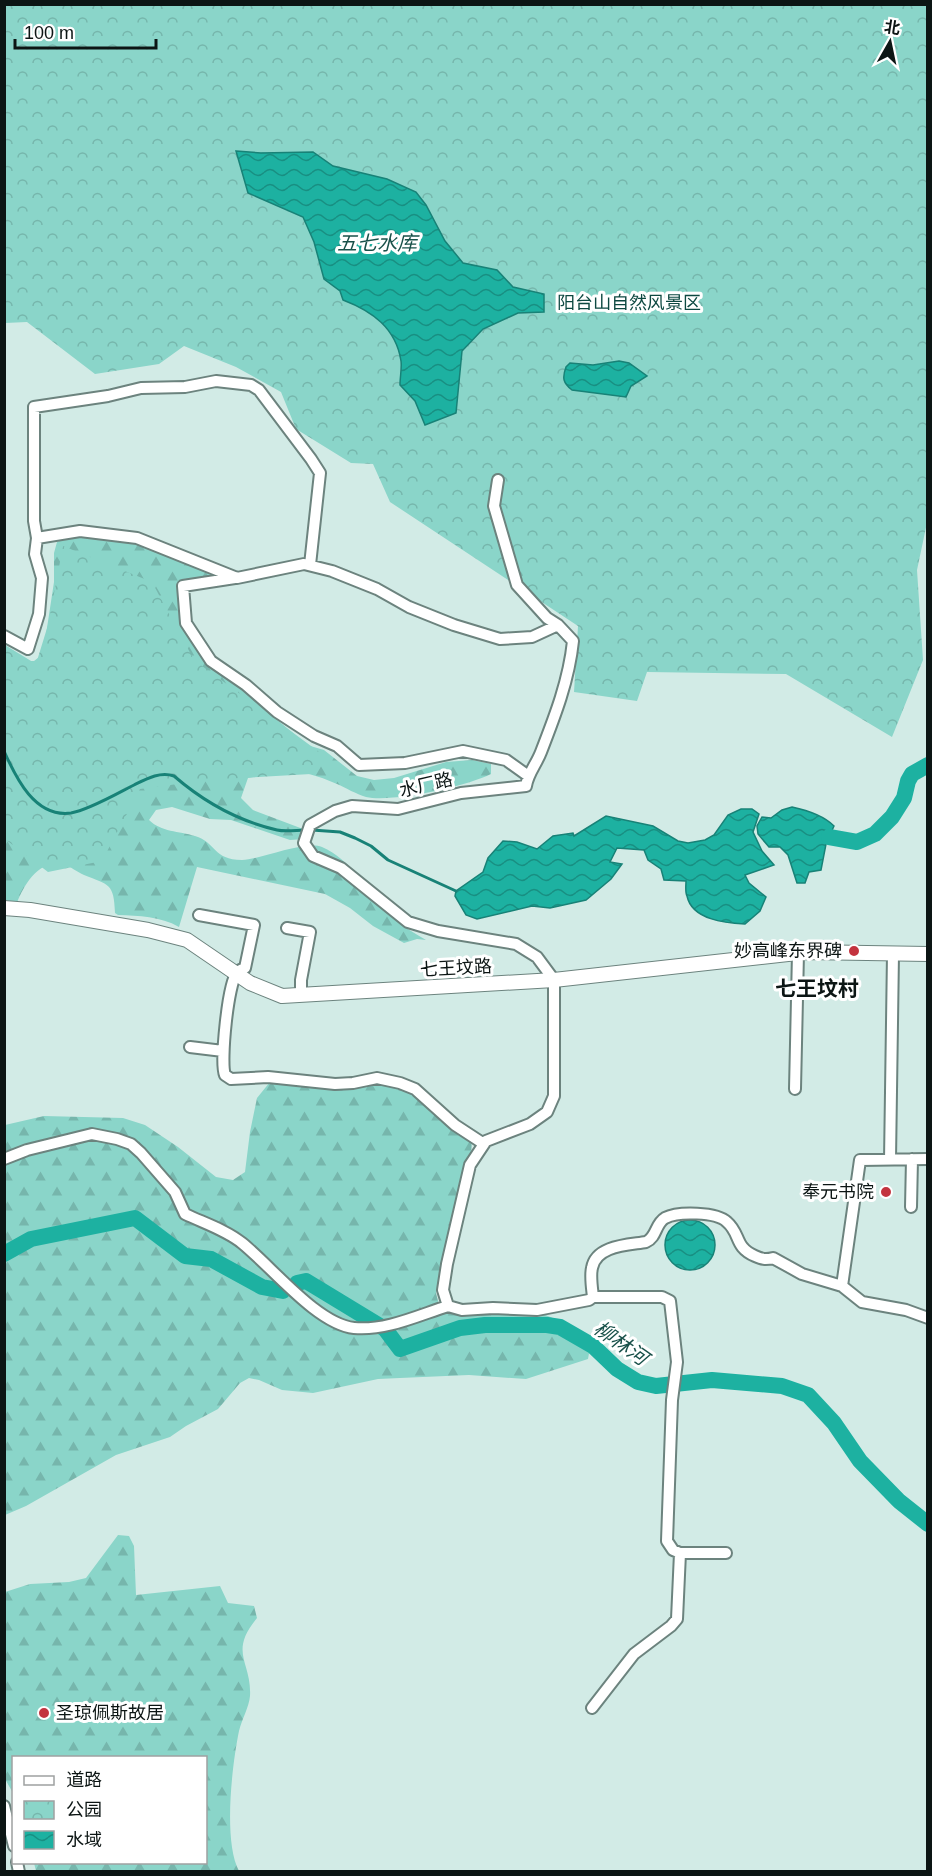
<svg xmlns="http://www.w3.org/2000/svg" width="932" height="1876" font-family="Arial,'Noto Sans SC',sans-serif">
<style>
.forest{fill:url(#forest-firs)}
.park{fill:url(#park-crowns)}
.water{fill:url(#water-waves);stroke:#188277;stroke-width:1.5}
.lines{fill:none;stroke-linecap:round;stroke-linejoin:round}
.stream{stroke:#188277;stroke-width:3}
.river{stroke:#1db1a1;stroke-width:16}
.minor-casing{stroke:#6c837e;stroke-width:14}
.tertiary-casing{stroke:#6c837e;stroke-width:16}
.minor{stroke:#fff;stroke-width:10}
.tertiary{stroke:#fff;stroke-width:14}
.poi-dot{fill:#c3333e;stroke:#fff;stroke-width:2}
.labels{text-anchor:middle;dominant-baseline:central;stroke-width:6;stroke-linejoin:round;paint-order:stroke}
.park-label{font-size:18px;fill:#0d4841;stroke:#fff}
.street-label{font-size:18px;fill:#0c1514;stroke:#fff}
.poi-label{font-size:18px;fill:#0c1514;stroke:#fff;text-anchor:end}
.water-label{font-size:20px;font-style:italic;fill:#19514a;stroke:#fff}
.quarter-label{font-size:21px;font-weight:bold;fill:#0c1514;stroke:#fff}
</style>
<defs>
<pattern id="forest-firs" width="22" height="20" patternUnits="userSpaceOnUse" patternTransform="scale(1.5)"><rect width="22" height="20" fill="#8ad5c9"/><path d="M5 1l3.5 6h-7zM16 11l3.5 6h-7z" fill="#76b6ac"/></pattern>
<pattern id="park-crowns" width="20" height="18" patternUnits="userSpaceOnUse" patternTransform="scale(1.5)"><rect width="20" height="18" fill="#8ad5c9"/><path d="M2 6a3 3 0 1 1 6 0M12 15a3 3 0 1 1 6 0" fill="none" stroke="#76b6ac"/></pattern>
<pattern id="water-waves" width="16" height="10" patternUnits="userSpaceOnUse" patternTransform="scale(1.5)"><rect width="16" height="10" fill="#1db1a1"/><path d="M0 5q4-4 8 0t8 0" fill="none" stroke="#188f82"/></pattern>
</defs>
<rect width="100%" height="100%" fill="#d2ebe6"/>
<path class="forest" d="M81 536 123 539 146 545 224 577 185 583 190 614 196 634 210 663 307 745 324 750 357 776 374 780 394 778 446 762 472 760 491 764V774C467 786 392 803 366 797 356 794 346 788 337 784 300 768 286 769 248 778L241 798 253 810 311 832 304 839 290 840 231 820 210 819 172 807 156 810 149 820C161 832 179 831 195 836 216 842 213 860 242 860 262 859 305 840 322 847 350 858 374 898 396 920 405 928 416 934 426 940L417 939 404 943 373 926 350 908 325 894 197 867 179 927C160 916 139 916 118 915L115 913C114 883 109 885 84 875 77 872 70 866 63 864 40 859 24 884 17 903L5 900V649L21 661H34L43 654 54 582V553L57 542 66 538Z
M270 1082 356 1089C406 1070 438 1110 472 1139L471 1156 450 1222 436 1293 439 1305C446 1308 453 1313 461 1315 473 1318 486 1313 498 1312 542 1307 560 1317 590 1348L588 1359 526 1379 469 1375 400 1378 378 1379 313 1393 282 1390 259 1380 249 1378 240 1383 218 1409 186 1426 170 1437 116 1455 26 1506 5 1515V1125L44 1116 123 1118 145 1125 178 1147 216 1177 233 1180 245 1172 250 1132 257 1098Z
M118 1535 129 1536 134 1546 136 1595 220 1586 228 1603 254 1606 257 1618C228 1653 252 1662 250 1696 249 1707 242 1719 239 1731 232 1765 223 1841 239 1871H36L34 1863 206 1862V1758H14L13 1793 5 1779V1592L30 1584 69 1582 86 1578Z"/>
<path class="park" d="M4 5H927L928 518 917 570 923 660 892 737 786 674 647 672 637 701 574 692 578 626 390 502 373 464 351 463 296 429 281 392 236 367 184 346 159 364 95 374 27 322 5 323Z
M63 546 152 582 194 660 326 757 311 774 208 780 140 789 102 861 48 872 5 839V645L36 664 48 625Z"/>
<path class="water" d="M236 151 261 153 313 152 333 166 387 179 416 192 426 205 445 241 463 263 497 270 513 287 544 294V312L518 313 483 329 462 351 456 413 425 425 415 401 400 385C400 377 402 368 401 361 396 328 372 311 343 300L340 291 324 279 314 242 303 217 248 193Z
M619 361 629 363 647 376 631 386 626 397 572 390C563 383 562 378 566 367L570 363 593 365Z
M792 807C806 810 824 816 834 826L826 844 821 870 809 872 805 883H797L788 855 780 847H769L758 834 757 826 762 817 771 818 782 810Z
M741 809H752L759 814 753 832 762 851 774 865 745 875 749 883 766 897 760 911 745 924C726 923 692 920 687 896 685 892 686 886 686 881L664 880 661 869 648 860 644 850 617 848 610 862 622 864 611 879 586 900 550 908 532 906 477 919 466 915 455 896 456 891 483 872 488 858 503 841 517 842 537 849 553 836 573 833 574 836 606 816 653 826 678 841 688 843 705 840 714 835 728 815Z
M665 1245a25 25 0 1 1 50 0a25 25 0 1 1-50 0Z"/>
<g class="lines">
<path class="stream" d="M4 751C16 778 35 818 71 813 89 810 118 793 134 785 146 779 160 771 174 776 204 802 238 821 277 830 286 832 297 830 306 830
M312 830 340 832 355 838 371 846 388 860 456 891"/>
<path class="river" d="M829 837 857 842 875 834 892 817 904 798 908 781 912 774 928 765
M4 1254 31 1239 135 1218 185 1256 211 1259 262 1287 283 1291
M297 1283 306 1281 385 1329 400 1349 460 1328 485 1325H547L560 1327 593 1346 617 1369 638 1382 656 1386 712 1380 782 1386 808 1395 834 1423 860 1461 899 1501 928 1524"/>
<g class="minor-casing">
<path id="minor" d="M37 538 34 521V407L108 396 141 388 185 387 216 381 251 385 259 390 311 459 320 473 310 565
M235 578 183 586 186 623 211 661 246 685 277 712 314 736 337 746 359 765 405 763 463 751 506 760 527 775
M4 636 28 649 39 614 42 578 35 554 37 538 80 531 137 538 237 578 304 564 332 571 377 589 409 607 454 625 500 639 532 637 558 625
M199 915 254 925 245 968C242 969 239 970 237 973 228 982 220 1063 225 1075L231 1079 268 1077 335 1084 353 1083 377 1078 400 1083 415 1089 455 1125 484 1144
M287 928 310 932 301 980V995
M190 1047 223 1051
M795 1089 798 953
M4 1159 27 1150 92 1134 117 1139 131 1144 141 1153 175 1192 185 1214C204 1223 226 1230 242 1243 272 1267 317 1324 354 1328 386 1331 419 1315 448 1306L443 1290 447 1264 470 1165 486 1141 530 1124 547 1112 554 1096V980L537 957 516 944 438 931 408 922 341 868 313 856 304 843 310 825 335 811 352 806 398 809 461 793 526 786C528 773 536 765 541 752 555 716 569 680 573 641L558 625 547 618 517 585 494 506 498 480
M890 1160 893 954
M911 1207 912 1159
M842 1286 860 1160 928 1159
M593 1297C592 1288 590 1276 592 1268 596 1245 629 1245 646 1242 657 1237 655 1224 665 1218 678 1211 717 1212 727 1222 741 1234 734 1247 755 1256 762 1259 765 1260 773 1258L802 1274 842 1286 862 1302 906 1310 928 1318
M448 1306 462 1310 493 1308 537 1310 589 1300 593 1297H662L670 1301 677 1362 672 1400 667 1541 673 1550 680 1553H726
M592 1708 634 1654 671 1626 677 1619 680 1553
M4 1806 14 1846
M17 1862 19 1872"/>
</g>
<g class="tertiary-casing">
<path id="tertiary" d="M4 908 30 910 148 930 187 940 250 983 282 996 554 980 806 952 928 954"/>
</g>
<use href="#minor" class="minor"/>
<use href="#tertiary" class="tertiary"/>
</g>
<g class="poi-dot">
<circle cx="854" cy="951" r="6"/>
<circle cx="886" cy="1192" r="6"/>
<circle cx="44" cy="1713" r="6"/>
</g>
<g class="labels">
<g class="park-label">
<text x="629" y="303">阳台山自然风景区</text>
</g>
<g class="street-label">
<text transform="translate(426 785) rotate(-13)">水厂路</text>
<text transform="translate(456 968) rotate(-3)">七王坟路</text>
</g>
<g class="poi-label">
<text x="842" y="951">妙高峰东界碑</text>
<text x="874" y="1192">奉元书院</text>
<text x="56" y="1713" text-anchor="start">圣琼佩斯故居</text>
</g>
<g class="water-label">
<text x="377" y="243">五七水库</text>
<text transform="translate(621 1343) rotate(35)">柳林河</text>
</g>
<g class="quarter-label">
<text x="817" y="988">七王坟村</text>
</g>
</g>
<rect width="932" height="1876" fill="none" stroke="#0c1514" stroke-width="12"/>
<rect x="12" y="1756" width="195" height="108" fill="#ffffff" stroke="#9ea1a1" stroke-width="1.5"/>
<rect x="24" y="1776" width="30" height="9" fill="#ffffff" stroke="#9ea1a1" stroke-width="1.5"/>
<text x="66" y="1786" font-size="18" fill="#0c1514">道路</text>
<rect x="24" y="1801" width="30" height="18" fill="url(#park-crowns)" stroke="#9ea1a1" stroke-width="1.5"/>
<text x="66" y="1816" font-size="18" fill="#0c1514">公园</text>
<rect x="24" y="1831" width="30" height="18" fill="url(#water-waves)" stroke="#9ea1a1" stroke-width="1.5"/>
<text x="66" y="1846" font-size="18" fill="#0c1514">水域</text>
<g transform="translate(890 42) rotate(9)" stroke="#ffffff" stroke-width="4.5" paint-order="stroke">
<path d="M0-4.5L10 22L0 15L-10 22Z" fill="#0c1514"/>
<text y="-9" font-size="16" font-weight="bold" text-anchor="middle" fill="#0c1514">北</text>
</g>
<path d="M15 39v9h141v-9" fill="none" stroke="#0c1514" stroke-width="3"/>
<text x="24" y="39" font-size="18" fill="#0c1514" stroke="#ffffff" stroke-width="4.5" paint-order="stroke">100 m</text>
</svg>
